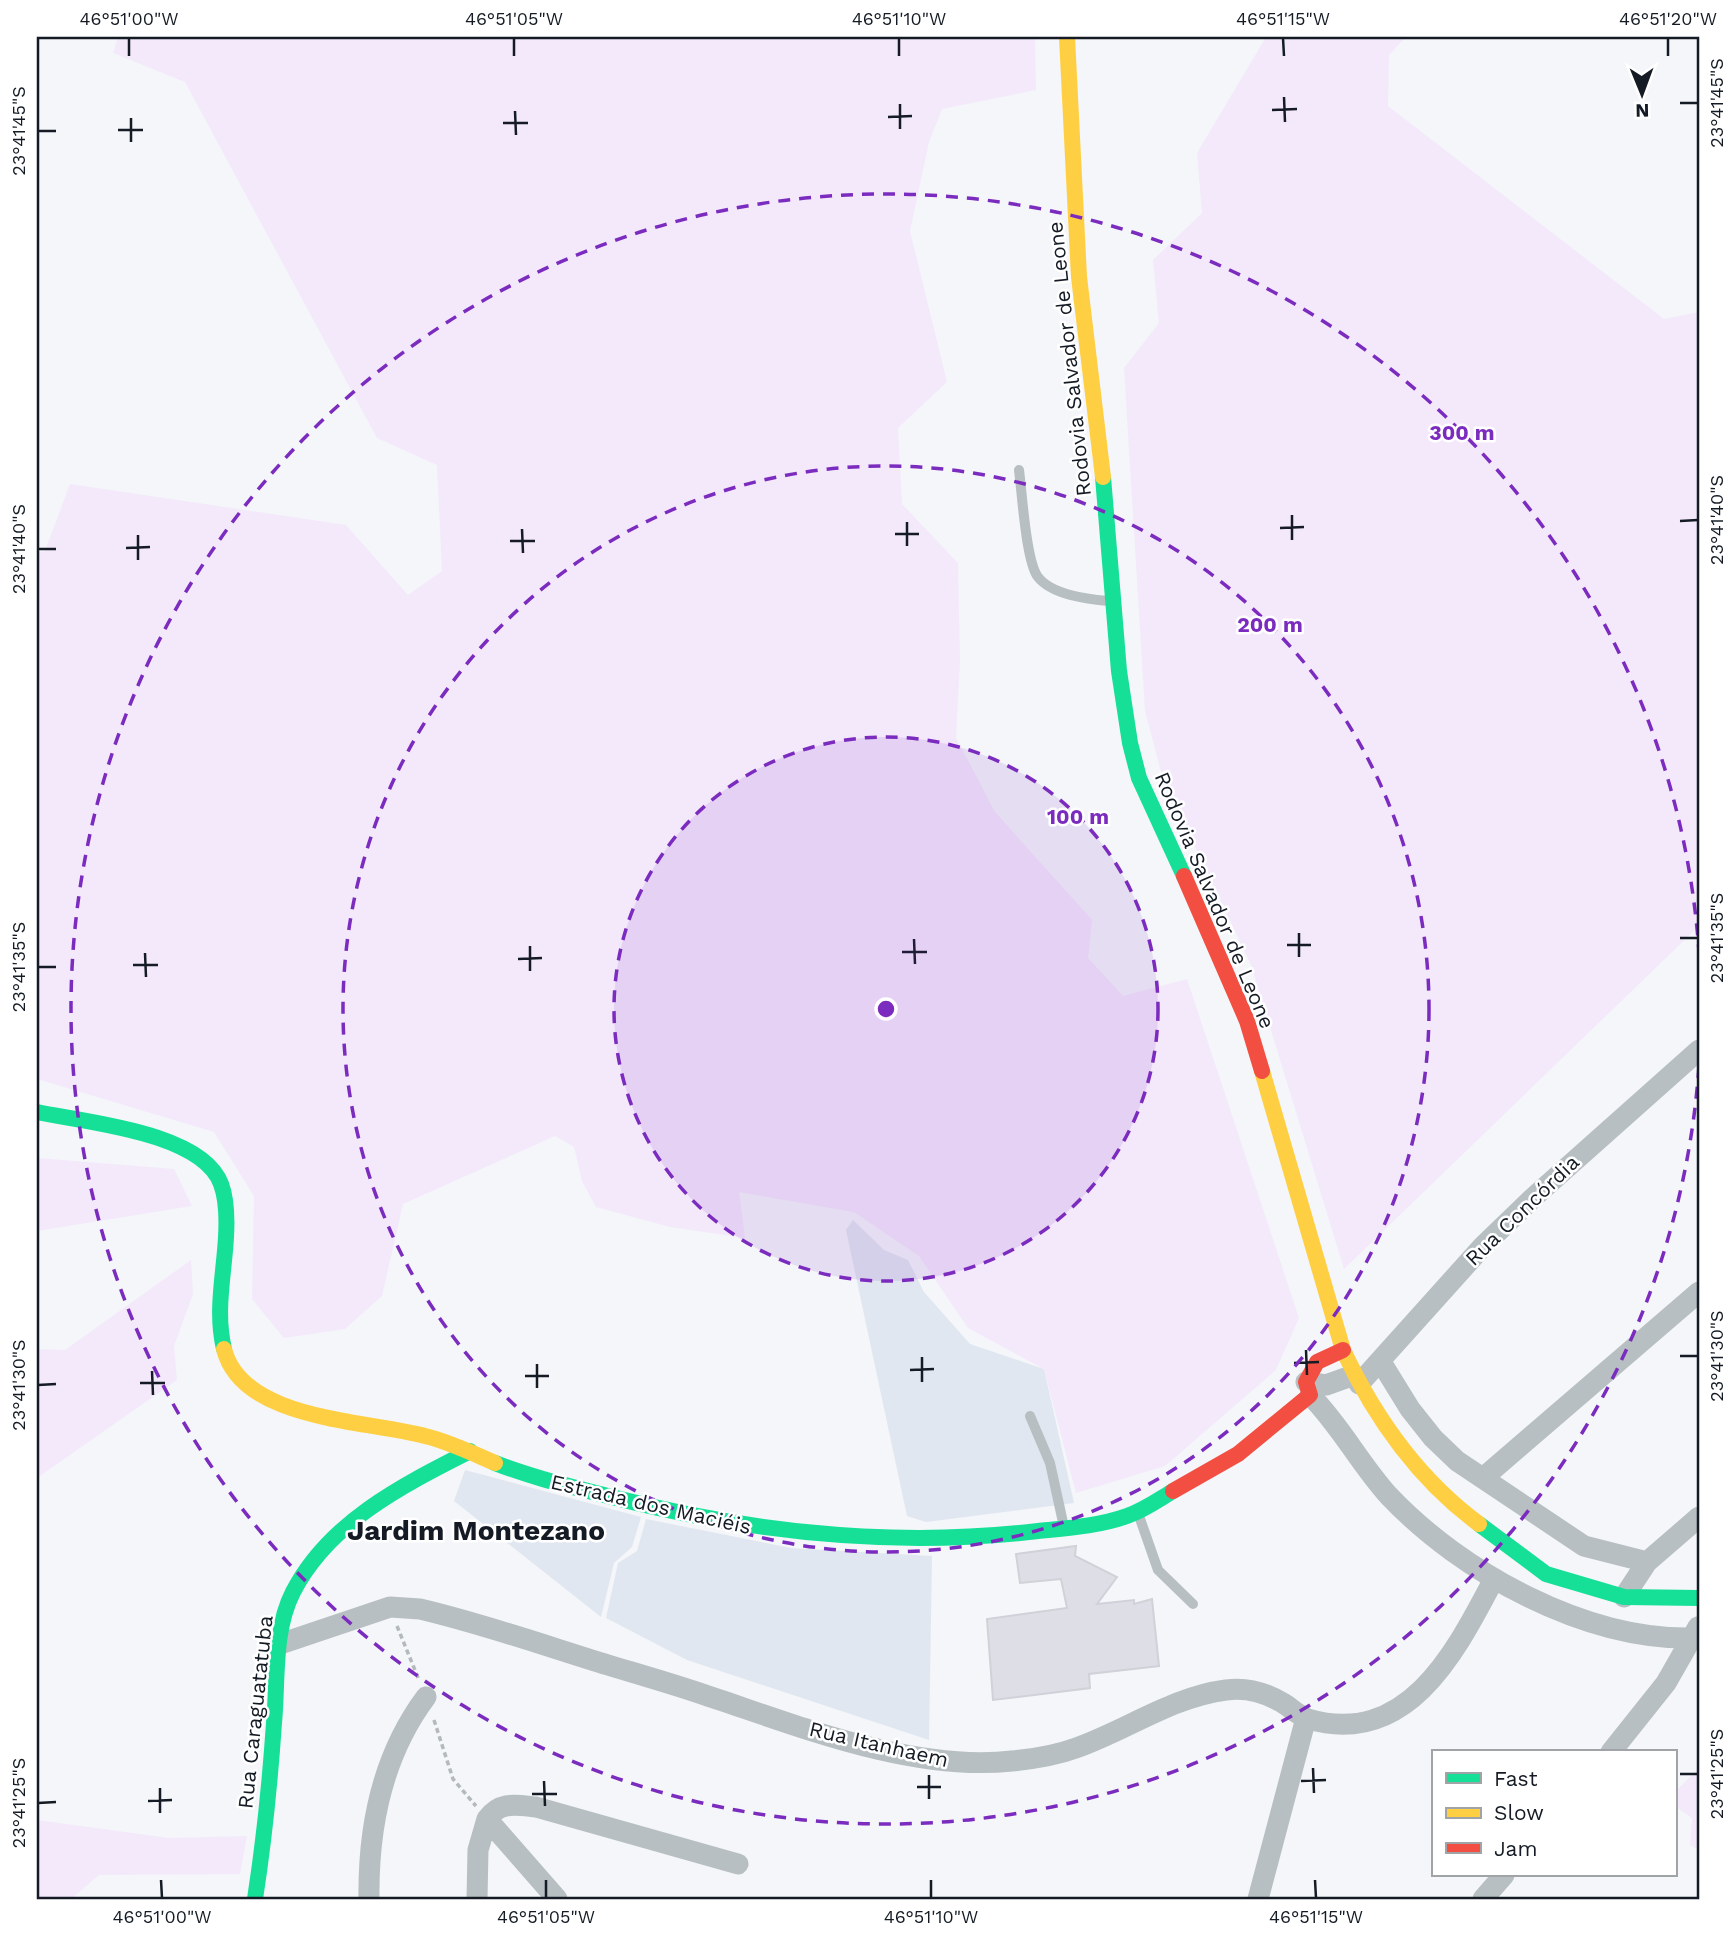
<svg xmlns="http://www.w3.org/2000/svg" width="1736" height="1936" font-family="'Work Sans',sans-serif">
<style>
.built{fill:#e1e7f0}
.green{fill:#f3e9fb}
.building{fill:#dedfe6;stroke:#d0d1d9;stroke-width:2}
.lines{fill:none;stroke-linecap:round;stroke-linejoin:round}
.path{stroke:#b3b9bc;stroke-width:3.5;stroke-dasharray:5 3.5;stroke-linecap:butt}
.lane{stroke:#b7bfc2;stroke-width:10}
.street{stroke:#b7bfc2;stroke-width:21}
.fast{stroke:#16e098;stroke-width:16}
.slow{stroke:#ffcf43;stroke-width:16}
.jam{stroke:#f24e42;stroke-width:16}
.ticks{fill:none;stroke:#141b24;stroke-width:2.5}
.ring{fill:none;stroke:#7b2cbf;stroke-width:3.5;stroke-dasharray:12 9}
.labels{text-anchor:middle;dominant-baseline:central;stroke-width:5;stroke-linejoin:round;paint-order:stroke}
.street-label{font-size:21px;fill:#141b24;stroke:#fff}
.district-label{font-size:28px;font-weight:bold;fill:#141b24;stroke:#fff}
.centre{fill:#7b2cbf;stroke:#fff;stroke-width:3.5}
.ring-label{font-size:21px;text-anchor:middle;font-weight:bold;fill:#7b2cbf;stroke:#fff;stroke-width:5;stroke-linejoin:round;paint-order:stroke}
.neatline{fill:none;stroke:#141b24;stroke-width:2.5}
.ticks-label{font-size:18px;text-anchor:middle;fill:#141b24}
</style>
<rect width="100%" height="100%" fill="#f4f6f9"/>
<path class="built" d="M853 1220 884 1250 908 1260 924 1292 970 1344 1044 1369 1074 1503 926 1522 907 1516 846 1230Z
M465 1470 641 1517 632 1547 614 1563 601 1617 454 1501Z
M646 1519 791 1548 932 1556 929 1740 687 1660 606 1618 618 1563 637 1551Z"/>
<path class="green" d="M118 37H1035L1036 90 942 109 929 142 910 231 947 382 898 428 902 504 958 563 960 661 956 738 995 812 1092 920 1088 958 1123 996 1187 979 1299 1318 1276 1370 1165 1466 1076 1493 1044 1369 968 1328 919 1256 854 1212 739 1192 745 1238 670 1227 596 1207 582 1181 574 1147 555 1136 403 1204 382 1296 345 1329 284 1338 252 1299 254 1196 214 1132 37 1079V552L45 551 70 484 346 525 408 595 442 571 437 465 377 438 185 82 113 53Z
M1266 37H1406L1389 55 1388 106 1664 319 1699 312V926L1344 1269 1251 965 1163 779 1145 711 1124 368 1159 323 1153 260 1202 213 1197 153Z
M37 1158 174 1169 192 1206 37 1231Z
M191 1260 193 1294 174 1346 177 1380 37 1478V1349L65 1350Z
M1699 1768V1850L1690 1845 1692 1818 1675 1806V1792Z
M37 1820 169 1838 247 1836 240 1874 99 1875 71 1899H37Z"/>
<path class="building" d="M1076 1546 1075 1556 1117 1577 1097 1604 1134 1600V1604L1152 1599 1159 1666 1089 1674 1090 1688 993 1700 987 1619 1067 1608 1061 1579 1020 1583 1016 1554Z"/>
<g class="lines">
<path class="path" d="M397 1626 419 1680
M434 1720 453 1779 476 1806"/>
<path class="lane" d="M1019 470C1022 492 1026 562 1038 577 1052 595 1087 599 1108 601
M1030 1416 1050 1463 1064 1527
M1138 1513 1158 1570 1193 1604"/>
<path class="street" d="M1381 1362 1410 1409 1433 1438 1457 1461 1584 1546 1647 1562
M1306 1382 1326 1385 1354 1375
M1359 1384 1483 1246 1535 1196 1699 1050
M1310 1395C1340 1425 1360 1464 1389 1496 1462 1573 1585 1640 1692 1638
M1483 1478 1699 1292
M1624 1597 1647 1562 1699 1517
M280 1644 390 1607 420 1609C484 1624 546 1646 608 1665 641 1675 673 1684 705 1695 799 1726 912 1772 1012 1761 1033 1759 1057 1755 1076 1748 1127 1730 1172 1697 1226 1690 1246 1687 1266 1693 1283 1703 1291 1708 1299 1716 1308 1719 1408 1748 1456 1651 1494 1579
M1611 1752 1666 1683 1698 1627
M369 1899C368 1827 382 1756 426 1697
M477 1899 478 1850 487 1819
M557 1899 487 1819C500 1801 516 1805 536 1807L738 1864
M1258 1899 1306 1718
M1483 1899 1504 1875"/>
<path class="fast" d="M1103 477 1119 671 1130 743 1139 778 1184 876
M37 1112C84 1122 202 1132 221 1184 227 1200 227 1220 226 1237 224 1275 215 1311 224 1349
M495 1463C533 1478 573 1487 612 1497 753 1533 894 1548 1038 1531 1068 1528 1099 1526 1127 1516 1144 1510 1158 1500 1173 1491
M1479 1524 1546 1574 1624 1597 1699 1598
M255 1899C264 1841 270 1782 274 1723 278 1681 273 1631 293 1592 329 1522 403 1485 470 1451"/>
<path class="slow" d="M1067 37 1079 277 1103 477
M1262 1071 1343 1350C1375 1418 1418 1479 1479 1524
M224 1349C242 1421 367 1420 425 1436 450 1442 472 1453 495 1463"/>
<path class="jam" d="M1184 876 1247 1021 1262 1071
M1173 1491 1238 1454 1310 1395 1306 1382 1317 1362 1343 1350"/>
</g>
<path class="ticks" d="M129 38V56M514 38V56M899 38V56M1283 38 1284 56M1668 38V56M1284 97 1285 122M1680 103H1698M900 104V129M1272 110 1297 109M515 111 516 135M888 117 912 116M131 118V142M503 123H528M118 130H143M38 131H56M1292 515V540M1680 521 1698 520M907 522V546M1280 528 1304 527M522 529 523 553M895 534H919M138 535V560M510 541H535M126 548 150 547M38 549H56M1299 933V957M1680 938H1698M914 939 915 964M1287 945H1311M530 946V971M902 952H927M145 953 146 977M518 959 542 958M133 965H158M38 967H56M1306 1350 1307 1375M1680 1356H1698M922 1357V1382M1294 1363 1319 1362M537 1364V1388M910 1370 934 1369M152 1371 153 1395M525 1376H549M140 1383H165M38 1385 56 1384M1313 1768 1314 1793M1680 1774H1698M929 1775V1799M544 1781 545 1806M1301 1781 1326 1780M917 1787H941M160 1788V1813M532 1794H557M148 1801 172 1800M38 1803 56 1802M161 1880 162 1898M546 1880V1898M931 1880V1898M1315 1880 1316 1898"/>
<circle cx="886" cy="1009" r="272" fill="#7b2cbf" fill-opacity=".12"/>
<g class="ring">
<circle cx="886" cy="1009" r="272"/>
<circle cx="886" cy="1009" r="543"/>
<path d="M1699 1066A815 815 0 1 1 1699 952"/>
</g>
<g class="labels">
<g class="street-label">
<text transform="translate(1069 359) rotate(-96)">Rodovia Salvador de Leone</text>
<text transform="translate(1215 900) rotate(67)">Rodovia Salvador de Leone</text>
<text transform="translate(1522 1210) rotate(-44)">Rua Concórdia</text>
<text transform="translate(651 1504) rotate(13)">Estrada dos Maciéis</text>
<text transform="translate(255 1712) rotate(-84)">Rua Caraguatatuba</text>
<text transform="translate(879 1744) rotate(13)">Rua Itanhaem</text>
</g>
<g class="district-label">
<text x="476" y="1530">Jardim Montezano</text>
</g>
</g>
<circle cx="886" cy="1009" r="10" class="centre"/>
<g class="ring-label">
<text x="1462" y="440">300 m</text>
<text x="1270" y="632">200 m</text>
<text x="1078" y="824">100 m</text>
</g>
<rect width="1736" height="1936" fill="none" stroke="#ffffff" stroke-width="77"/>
<rect x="1432" y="1750" width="245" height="126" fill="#ffffff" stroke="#a1a4a7" stroke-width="2"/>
<rect x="1446" y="1773" width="35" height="10" fill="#16e098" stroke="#a1a4a7" stroke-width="2"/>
<text x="1494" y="1786" font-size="21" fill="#141b24">Fast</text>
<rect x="1446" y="1808" width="35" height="10" fill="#ffcf43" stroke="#a1a4a7" stroke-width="2"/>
<text x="1494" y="1820" font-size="21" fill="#141b24">Slow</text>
<rect x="1446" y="1843" width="35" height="10" fill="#f24e42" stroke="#a1a4a7" stroke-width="2"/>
<text x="1494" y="1856" font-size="21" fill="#141b24">Jam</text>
<g transform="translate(1642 94) rotate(179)" stroke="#ffffff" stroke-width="5" paint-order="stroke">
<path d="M0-5L12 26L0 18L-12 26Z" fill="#141b24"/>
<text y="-10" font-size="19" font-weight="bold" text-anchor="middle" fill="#141b24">N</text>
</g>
<rect x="38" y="38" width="1660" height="1860" class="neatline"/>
<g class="ticks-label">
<text x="129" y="25">46°51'00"W</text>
<text x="514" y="25">46°51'05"W</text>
<text x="899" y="25">46°51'10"W</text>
<text x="1283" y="25">46°51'15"W</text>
<text x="1668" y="25">46°51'20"W</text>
<text transform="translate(1717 103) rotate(-90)" y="6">23°41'45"S</text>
<text transform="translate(19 131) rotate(-90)" y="6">23°41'45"S</text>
<text transform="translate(1717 520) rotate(-90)" y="6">23°41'40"S</text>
<text transform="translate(19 549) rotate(-90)" y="6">23°41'40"S</text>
<text transform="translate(1717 938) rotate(-90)" y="6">23°41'35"S</text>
<text transform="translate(19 967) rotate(-90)" y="6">23°41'35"S</text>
<text transform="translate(1717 1356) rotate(-90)" y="6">23°41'30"S</text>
<text transform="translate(19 1385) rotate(-90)" y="6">23°41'30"S</text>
<text transform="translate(1717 1774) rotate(-90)" y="6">23°41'25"S</text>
<text transform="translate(19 1803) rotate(-90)" y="6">23°41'25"S</text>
<text x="162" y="1923">46°51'00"W</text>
<text x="546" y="1923">46°51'05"W</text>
<text x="931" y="1923">46°51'10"W</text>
<text x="1316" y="1923">46°51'15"W</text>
</g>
</svg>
